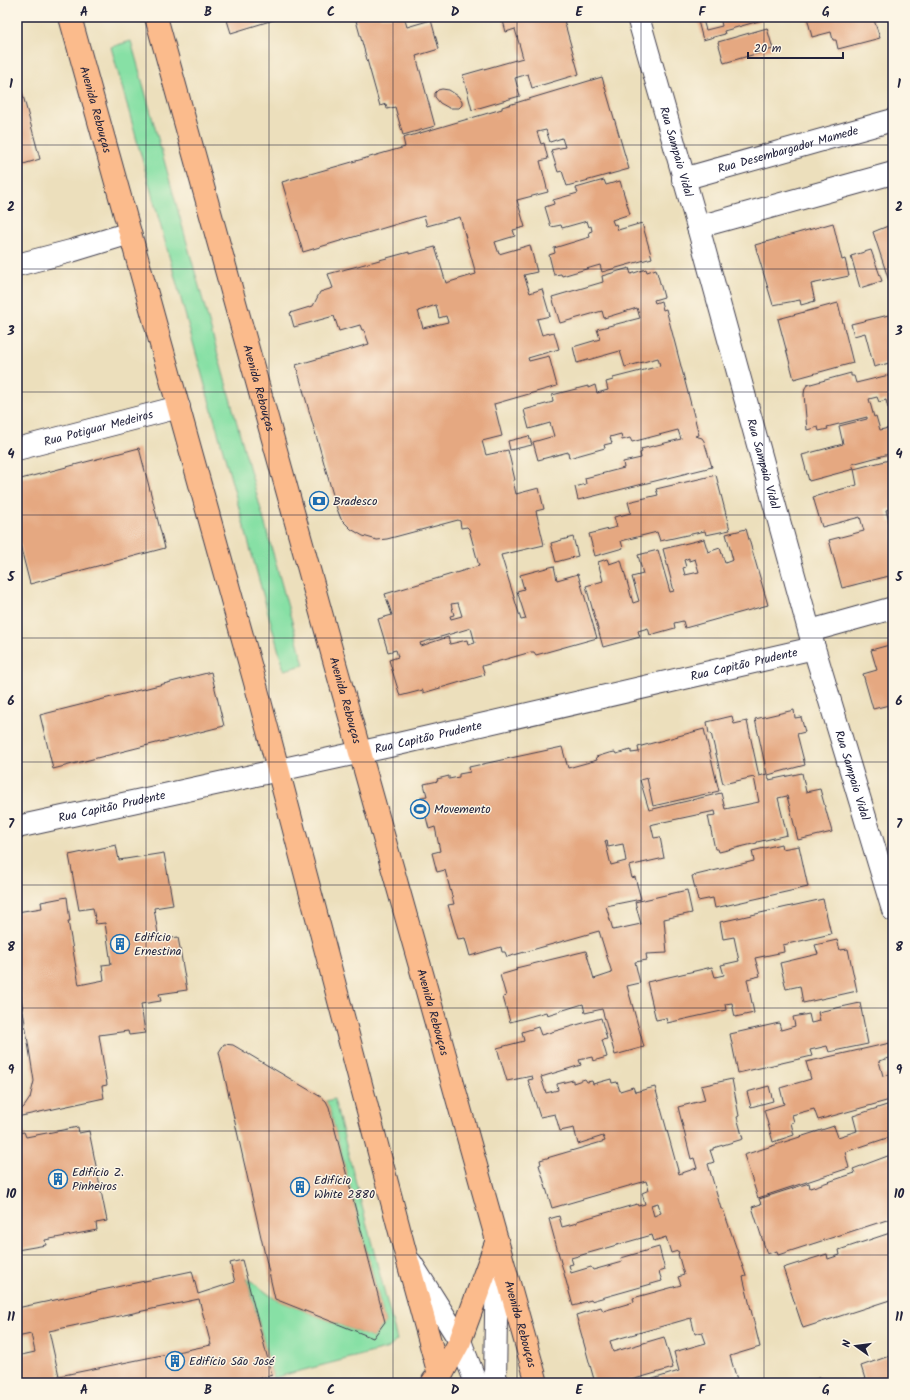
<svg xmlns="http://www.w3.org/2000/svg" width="910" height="1400" font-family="Kalam,sans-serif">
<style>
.green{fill:#87e0a5;stroke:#548170}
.building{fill:#e5a881;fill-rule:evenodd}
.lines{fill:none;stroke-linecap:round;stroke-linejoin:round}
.minor-casing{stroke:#403e4e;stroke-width:24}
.major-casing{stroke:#403e4e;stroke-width:24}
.minor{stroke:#fff;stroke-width:22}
.major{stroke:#fbbb8c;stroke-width:22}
.grid{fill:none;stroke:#22223b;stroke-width:1;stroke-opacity:0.55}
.labels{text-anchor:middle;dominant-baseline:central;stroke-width:3;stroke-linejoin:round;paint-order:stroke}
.street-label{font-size:12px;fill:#22223b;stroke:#fcf5e5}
.poi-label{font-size:12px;fill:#22223b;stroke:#fcf5e5;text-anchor:start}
.neatline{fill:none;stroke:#22223b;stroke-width:1.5}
.grid-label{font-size:13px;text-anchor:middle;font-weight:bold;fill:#22223b}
</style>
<rect width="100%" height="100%" fill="#fcf5e5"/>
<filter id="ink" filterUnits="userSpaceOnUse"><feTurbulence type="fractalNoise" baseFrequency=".025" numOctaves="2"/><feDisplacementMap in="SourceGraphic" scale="8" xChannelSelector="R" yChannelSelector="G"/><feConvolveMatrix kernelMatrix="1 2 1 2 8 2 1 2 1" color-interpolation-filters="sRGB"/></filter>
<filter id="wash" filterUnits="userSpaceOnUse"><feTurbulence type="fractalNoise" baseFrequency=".012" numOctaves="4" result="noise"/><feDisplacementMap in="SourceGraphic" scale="16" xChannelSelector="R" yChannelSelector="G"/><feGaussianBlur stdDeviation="0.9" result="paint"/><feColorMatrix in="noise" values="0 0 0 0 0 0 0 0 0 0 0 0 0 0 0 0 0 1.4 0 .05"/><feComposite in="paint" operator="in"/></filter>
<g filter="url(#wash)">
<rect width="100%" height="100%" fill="#ecdfbc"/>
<path class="green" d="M131 41 304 665 284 670 111 47Z
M334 1099 397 1340 389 1348 273 1378 247 1278 275 1299 373 1338 385 1322 329 1107 326 1101Z"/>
<g id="blocks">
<path class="building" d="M226 17H283L231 33Z
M355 17H404L407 27 431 20 439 49 416 56 435 126 403 135 395 107 387 109 386 104 380 106Z
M502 17H563L579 74 532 88 528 74 515 78 520 96 472 110 463 75 523 58 515 29 506 32Z
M697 17H702L706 30 722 26 720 17H773L724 31 725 34 703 40Z
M807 17H873L880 38 838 49 836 40H833L831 32 812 37Z
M767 28 773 49 724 63 718 42Z
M17 73 40 159 17 166Z
M602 77 629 169 567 186 562 171 558 172 551 150 565 147 562 138 550 142 546 130 537 132 541 144 544 143 548 159 540 161 548 192 517 200 525 227 513 230 515 236 495 242 499 254 530 245 537 272 524 275 530 293 542 289 550 316 537 319 542 335 554 332 559 349 528 358 529 361 549 356 557 386 494 404 502 436 482 441 486 455 508 450 515 480H513L516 494 539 488 544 509 536 511 544 545 501 555 521 620 526 619 517 591 524 589 520 575 554 566 557 580 578 574 597 638 536 655 534 652H531L482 666 485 675 423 693V690L400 696 389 660 398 657 396 650 388 652 378 619 392 615 385 594 479 566 469 529 467 527 461 528 460 521 458 520 387 539 377 540 363 536 351 529 341 519 337 509 296 365 369 344 364 330H362L360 325 339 331 334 316 294 327 290 313 313 306 320 292 333 288 328 274 409 252V254L435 247 446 283 476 274 460 217 427 226 424 216 303 252 282 182 405 147 403 138 502 109V107ZM436 305 439 318 446 316 448 322 423 328 418 311ZM458 603 462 616 451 619 450 616 454 615 451 604ZM471 628 475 643 468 645 467 640 450 644 448 637 421 646 420 643Z
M442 89 449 90 458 96 462 102V105L459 108H449L440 103 435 97V93L438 90Z
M604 180 606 185 620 181 630 214 612 220 614 225 616 224 618 230 642 223 652 258 602 272 600 265 562 276 561 274 554 275 549 255 555 253 554 248 590 237 589 232 592 231 591 226 589 227 587 221 562 228 561 225 551 227 545 207 554 204 553 200 578 193 576 188Z
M833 223 842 260 845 259 849 276 811 284 815 301 801 305 800 300 773 305 755 245Z
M893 224V293L873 232Z
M871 250 882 281 860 288 851 256Z
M629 268 631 274 646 269 647 272 656 269 664 297 654 300 655 303 661 301 663 310 666 309 699 435 695 436 702 438 704 441 712 467 578 500 575 487 586 484 585 478 624 468 623 462 641 458 640 453 642 452 641 449 681 439 678 430 632 442 630 438 622 440 621 434 610 437 612 443 604 445 605 448 569 458 568 452 538 460 533 442 554 436 550 423 529 429 524 410 553 402 552 395 588 386V388L595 385 597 393 608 390 606 382 613 380V378L660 366 658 358 625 367 620 351 577 363 573 347 600 339 597 329 640 318 637 308 604 318 602 311 560 323 552 297 603 282 602 276Z
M838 303 853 363 794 379 778 319Z
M893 314V362L874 367 865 333 854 336 851 324Z
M851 373V376H854L856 383 893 374V407L888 408 886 400 879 402 877 397 869 399 874 417 876 416 880 430 893 427V453L852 464 854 469 809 481 802 455 843 444 839 426 867 419V417L827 427 828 429 819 431 818 427 807 430 804 394 805 388 807 385Z
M529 436 532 445 510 450 508 441Z
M139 448 165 548 30 584 17 533V480Z
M893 459V508L886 510 889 522H893V575L842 588 829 540 864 531 860 517 822 527 813 497 857 485 854 469Z
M716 475 730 530 706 535 705 531 660 541 657 532 621 541 623 548 595 556 589 534 617 527 614 517 631 513 628 502 658 495 656 489Z
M746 529 768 605 685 628 683 621 674 623 675 628 650 635 648 628 638 631 640 637 603 647 586 586 603 581 598 562 607 559 609 564 621 560 633 603 639 601 632 577 643 574 638 555 658 550 670 592 674 591 663 549 704 539 708 552 720 548 725 563 733 560 726 534ZM689 558V561L695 559 699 572 685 575 683 568 686 567 684 560Z
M573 537 578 556 556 562 551 543Z
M893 644V704L873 709 863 674 877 670 871 650Z
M211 672 224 726 53 769 40 715Z
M794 710 795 718 801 717 805 732 797 734 805 765 768 775 769 780 802 773 806 792 820 789 832 832 798 840 787 796 778 798 787 835 757 842V843L719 852 718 849H715L708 816 716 815 715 811 654 824 651 825 654 838 660 837 664 858 629 866 632 878 635 877 641 899 606 906 613 930 641 924 635 902 687 890 692 913 664 919 667 953 646 954 647 960 635 962 640 983 627 986 644 1047 615 1055 602 1009 585 1013 583 1004 547 1015 546 1012 510 1022 503 997 506 996 500 975 517 970 516 968 586 951 594 979 612 973 599 931 507 957 505 952H502L501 947 470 956 465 938 458 939 448 905 454 904 445 870 437 872 432 853 440 851 435 827 429 829 421 797 427 796 424 784 438 781 437 779 449 776V779L459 777V774L470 772 469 767 562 747 568 768 597 760 596 757 609 753 615 752 616 754 631 750V753L639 752 638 747 704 729 719 791 653 806 647 778 640 780 649 810 721 793 725 809 759 802 754 777 723 784 711 733 709 734 707 722 732 716 734 724 747 721 759 776 767 774 755 719ZM607 840 608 847 623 844 626 861 611 865 605 841Z
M781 844 782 849 799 846 808 887 715 908 713 898 698 901 692 876 754 861 752 851Z
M116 845 119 860 164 853 173 905 154 908 159 940 178 937 187 990 159 994 161 1001 141 1004 145 1033 129 1035 128 1031 99 1035 107 1085 102 1086 104 1098 17 1117V1113L24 1107 30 1098 34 1081 17 972V912L42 908 41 902 67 897 70 921H68L79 985 104 980 102 965 111 964 105 923 96 924 93 908 79 910 69 855Z
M823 899 831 934 783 945 784 952 755 958 760 976 747 979 754 1013 735 1017 732 1003 725 1004 726 1010 667 1023 666 1018 656 1020 647 982 712 967 715 977 724 975 721 965 739 961 734 937 723 939 720 922Z
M837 940 840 950 848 949 857 991 803 1003 800 986 786 989 780 963 818 954 815 945Z
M860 1003 868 1044 829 1052 827 1046 810 1050 812 1056 738 1073 730 1034 779 1023 781 1030 795 1026 793 1017 809 1014 811 1023 820 1021 818 1012Z
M601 1018 607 1039 602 1040 607 1057 593 1061 592 1057 579 1060 581 1065 541 1077 546 1093 558 1090 557 1084 573 1080V1083L585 1079 587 1082 592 1081 593 1084 611 1079 612 1083 617 1082 620 1091 633 1087 635 1092 655 1087 679 1174 697 1168 694 1158 691 1159 678 1107 705 1100 701 1086 732 1079 739 1116 737 1117 743 1139 713 1148V1150H710L714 1162 708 1164 721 1209H723L746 1276 743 1277 760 1347 730 1356 738 1383H640L679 1371 674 1352 706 1343 702 1332 695 1334 691 1318 610 1341 613 1352 664 1337 673 1368 621 1383H595L576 1315 601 1307 603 1311 634 1302 633 1298 681 1285 678 1277 684 1275 678 1254 679 1253 678 1251 671 1253 666 1237 654 1241 652 1235 571 1258 573 1264 569 1265 571 1273 591 1267 593 1270 622 1262 621 1258 659 1247 665 1270 659 1272 662 1281 591 1301V1300L580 1303 581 1304 573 1306 549 1219 559 1216 562 1227 577 1223V1221L637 1204 638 1206 645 1204 642 1193 649 1190 646 1181 552 1208 539 1165 541 1164 540 1160 605 1141 603 1136 578 1144 574 1128 560 1131 555 1114 540 1117 528 1080 533 1079 532 1076 507 1081 497 1048 524 1041 522 1032 538 1027 541 1035ZM658 1203 661 1213 654 1216 651 1205Z
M890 1043 893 1057 879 1061 883 1076 893 1073V1091L888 1093 890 1100 818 1120 814 1109 792 1115 794 1122 791 1123 794 1135 773 1142 764 1110 784 1104 780 1088 811 1079 806 1062Z
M224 1044 233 1045 321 1097 326 1101 329 1107 385 1322 373 1338 275 1299 219 1052Z
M769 1086 773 1101 751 1107 747 1092Z
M893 1103V1136L845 1152 849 1168 758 1198 744 1155 834 1126 838 1137 857 1131 853 1116Z
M78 1127 79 1133 89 1131 107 1221 96 1223 97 1230 45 1240 46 1245 17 1250V1133L24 1132 26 1137Z
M893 1154V1218L778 1255 777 1251 767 1254 752 1207 761 1204 759 1199 809 1183 810 1188 855 1173 853 1169Z
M893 1232V1299L803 1328 783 1268 827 1254 828 1259 840 1255 839 1250Z
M242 1260 272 1375 258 1379 259 1383H23L17 1356 35 1352 31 1334 17 1337V1308L192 1271 198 1294 235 1282 230 1263ZM199 1299 211 1345 59 1376 49 1331Z
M892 1355 893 1383H853L865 1379 861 1366Z
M821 1377 823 1383H804Z"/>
</g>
</g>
<g filter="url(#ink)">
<use href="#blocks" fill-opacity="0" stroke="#403e4e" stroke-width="1"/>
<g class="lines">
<g class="minor-casing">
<g id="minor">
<path id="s1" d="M638 17 698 227 814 648 893 910"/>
<path id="s2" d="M683 179 893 120"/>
<path d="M698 227 893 173"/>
<path d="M17 265 71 251 130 233"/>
<path id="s3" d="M17 449 179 407"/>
<path d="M810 631 893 608"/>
<path id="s4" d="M17 827 394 745 814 648"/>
<path d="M411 1263 460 1341 476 1383"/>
<path d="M495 1383 497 1250"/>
</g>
</g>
<g class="major-casing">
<g id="major">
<path id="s5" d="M70 17 256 686 406 1255 440 1378V1383"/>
<path id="s6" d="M156 17 336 667 537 1383"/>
<path d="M433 1381 440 1378 460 1341 497 1240"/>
</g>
</g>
<use href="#minor" class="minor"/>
<use href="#major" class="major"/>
</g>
</g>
<path class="grid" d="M146 17V1383M269 17V1383M393 17V1383M517 17V1383M641 17V1383M764 17V1383M17 145H893M17 269H893M17 392H893M17 515H893M17 638H893M17 762H893M17 885H893M17 1008H893M17 1131H893M17 1255H893"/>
<defs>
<g id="bank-ring" transform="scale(1)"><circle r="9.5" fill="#fcf5e5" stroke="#1f6fb2" stroke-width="1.5"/><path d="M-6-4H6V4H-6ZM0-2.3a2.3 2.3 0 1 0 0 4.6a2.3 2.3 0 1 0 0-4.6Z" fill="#1f6fb2"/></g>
<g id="stadium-ring" transform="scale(1)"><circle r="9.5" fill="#fcf5e5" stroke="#1f6fb2" stroke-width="1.5"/><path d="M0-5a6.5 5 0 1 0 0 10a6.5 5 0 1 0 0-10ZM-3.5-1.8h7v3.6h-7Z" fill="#1f6fb2"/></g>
<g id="building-ring" transform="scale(1)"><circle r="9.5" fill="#fcf5e5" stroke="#1f6fb2" stroke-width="1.5"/><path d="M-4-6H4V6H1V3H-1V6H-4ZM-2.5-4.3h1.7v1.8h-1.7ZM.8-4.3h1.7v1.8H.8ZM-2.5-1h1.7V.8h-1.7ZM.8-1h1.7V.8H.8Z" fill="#1f6fb2"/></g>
</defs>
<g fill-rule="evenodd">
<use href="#bank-ring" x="319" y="501"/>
<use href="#stadium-ring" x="420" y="809"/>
<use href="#building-ring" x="120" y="944"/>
<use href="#building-ring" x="58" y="1179"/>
<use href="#building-ring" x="300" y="1187"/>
<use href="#building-ring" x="175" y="1361"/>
</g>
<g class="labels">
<g class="street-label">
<text stroke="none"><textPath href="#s5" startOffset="96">Avenida Rebouças</textPath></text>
<text stroke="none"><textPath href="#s2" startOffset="109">Rua Desembargador Mamede</textPath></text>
<text stroke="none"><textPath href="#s1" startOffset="140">Rua Sampaio Vidal</textPath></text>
<text stroke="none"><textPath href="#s6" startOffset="385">Avenida Rebouças</textPath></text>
<text stroke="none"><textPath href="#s3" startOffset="84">Rua Potiguar Medeiros</textPath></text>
<text stroke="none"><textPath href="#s1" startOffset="464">Rua Sampaio Vidal</textPath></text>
<text stroke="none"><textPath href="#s4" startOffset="745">Rua Capitão Prudente</textPath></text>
<text stroke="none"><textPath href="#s6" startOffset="709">Avenida Rebouças</textPath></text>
<text stroke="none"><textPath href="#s4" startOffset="421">Rua Capitão Prudente</textPath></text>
<text stroke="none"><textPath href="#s1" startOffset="788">Rua Sampaio Vidal</textPath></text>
<text stroke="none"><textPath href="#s4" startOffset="97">Rua Capitão Prudente</textPath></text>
<text stroke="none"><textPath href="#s6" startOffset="1033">Avenida Rebouças</textPath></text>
<text stroke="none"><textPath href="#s6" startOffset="1357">Avenida Rebouças</textPath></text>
</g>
<g class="poi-label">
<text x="333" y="501">Bradesco</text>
<text x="434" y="809">Movemento</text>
<text x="134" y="937">Edifício<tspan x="134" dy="14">Ernestina</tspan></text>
<text x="72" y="1172">Edifício Z.<tspan x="72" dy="14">Pinheiros</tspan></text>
<text x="314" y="1180">Edifício<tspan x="314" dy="14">White 2880</tspan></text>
<text x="189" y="1361">Edifício São José</text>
</g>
</g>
<rect width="910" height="1400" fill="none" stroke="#fcf5e5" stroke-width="44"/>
<g transform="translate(856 1346) rotate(284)" stroke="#fcf5e5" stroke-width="3" paint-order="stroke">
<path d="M0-3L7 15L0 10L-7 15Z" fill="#22223b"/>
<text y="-6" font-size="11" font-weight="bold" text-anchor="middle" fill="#22223b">N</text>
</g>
<path d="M748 52v6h95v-6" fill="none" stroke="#22223b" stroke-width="2"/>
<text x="754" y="52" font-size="12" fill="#22223b" stroke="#fcf5e5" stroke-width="3" paint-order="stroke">20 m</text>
<rect x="22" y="22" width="866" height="1356" class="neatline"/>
<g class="grid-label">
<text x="84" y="16">A</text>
<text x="208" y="16">B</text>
<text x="331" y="16">C</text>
<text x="455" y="16">D</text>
<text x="579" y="16">E</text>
<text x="702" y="16">F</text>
<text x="826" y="16">G</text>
<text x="11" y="88">1</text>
<text x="899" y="88">1</text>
<text x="11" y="211">2</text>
<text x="899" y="211">2</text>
<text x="11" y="335">3</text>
<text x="899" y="335">3</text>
<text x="11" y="458">4</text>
<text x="899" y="458">4</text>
<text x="11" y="581">5</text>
<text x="899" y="581">5</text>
<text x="11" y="705">6</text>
<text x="899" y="705">6</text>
<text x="11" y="828">7</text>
<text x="899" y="828">7</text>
<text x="11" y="951">8</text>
<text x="899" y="951">8</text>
<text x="11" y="1074">9</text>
<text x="899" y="1074">9</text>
<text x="11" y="1198">10</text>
<text x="899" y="1198">10</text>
<text x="11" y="1321">11</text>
<text x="899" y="1321">11</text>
<text x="84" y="1394">A</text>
<text x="208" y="1394">B</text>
<text x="331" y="1394">C</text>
<text x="455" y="1394">D</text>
<text x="579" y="1394">E</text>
<text x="702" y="1394">F</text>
<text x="826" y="1394">G</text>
</g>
</svg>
